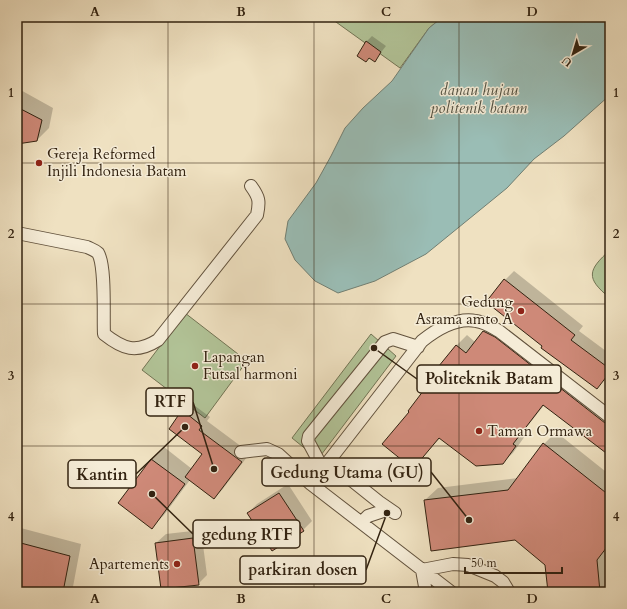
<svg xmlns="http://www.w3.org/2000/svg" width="627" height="609" font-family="Cardo,serif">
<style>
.green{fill:#b2c498;stroke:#727454}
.water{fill:#9abdb5;stroke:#717f73}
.shadow{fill:#0003}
.building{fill:#ce8978;stroke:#332311}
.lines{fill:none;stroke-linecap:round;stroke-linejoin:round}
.minor-casing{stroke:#62523d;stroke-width:14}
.minor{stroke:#f5ecd7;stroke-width:12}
.grid{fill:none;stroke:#332311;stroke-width:1;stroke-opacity:0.55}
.poi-dot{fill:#8f2418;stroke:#f5ecd7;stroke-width:1.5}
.labels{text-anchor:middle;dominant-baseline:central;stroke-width:3;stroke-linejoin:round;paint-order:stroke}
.poi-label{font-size:15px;fill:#332311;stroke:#f5ecd7;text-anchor:start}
.water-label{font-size:16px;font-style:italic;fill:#525142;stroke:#f5ecd7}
.leader{fill:none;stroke:#332311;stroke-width:1.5}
.callout-dot{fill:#332311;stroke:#f5ecd7;stroke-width:1.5}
.callout{fill:#f5ecd7;stroke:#332311;stroke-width:1.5}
.callout-label{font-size:16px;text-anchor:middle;font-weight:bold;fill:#332311}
.neatline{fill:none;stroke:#332311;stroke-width:1.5}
.grid-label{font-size:13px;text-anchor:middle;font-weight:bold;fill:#332311}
</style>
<rect width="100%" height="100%" fill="#efe1c1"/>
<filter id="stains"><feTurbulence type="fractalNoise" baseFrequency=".005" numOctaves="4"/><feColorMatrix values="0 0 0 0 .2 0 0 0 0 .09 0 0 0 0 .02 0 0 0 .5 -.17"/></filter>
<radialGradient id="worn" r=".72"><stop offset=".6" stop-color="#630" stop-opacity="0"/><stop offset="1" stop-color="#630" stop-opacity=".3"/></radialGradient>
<path class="green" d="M329 17H448L439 20 429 28 400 68Z
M610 250V298C585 278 588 270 610 250Z
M185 313 247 361 205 418 142 370Z
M371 334 396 356 318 459 292 438Z"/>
<path class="water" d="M448 17 610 18V95L564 136 534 159 507 188 426 254 375 281 338 293 315 281 295 260 285 239 288 221 316 183 331 156 345 128 363 108 392 81 429 28 439 20Z"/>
<path class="shadow" d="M372 36 386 46 375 60 366 42Z
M17 88 53 108 49 128 37 140 17 143Z
M514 271 583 326 579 331 610 354V373L597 388 488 302 505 280Z
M494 321 505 327 610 409V455L545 404 522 433 525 436 513 453 502 463 440 438 413 468 411 412 457 345 467 335 475 342Z
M191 403 210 417 207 421 250 453 222 490 214 498 190 480 164 515 152 527 120 503 152 459 164 447 192 469 204 454 183 411Z
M556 432 610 475V545L608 547 610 565V592H549L546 565 515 539 425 500 438 488 518 478 544 444Z
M288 484 312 521 303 530 248 513 257 504Z
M17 527 81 544 72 592H17Z
M201 530 207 575 198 584 156 543 166 534Z
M238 589 242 592H216Z"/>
<path class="building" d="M366 41 381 52 375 62 369 58 366 62 357 56Z
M17 107 42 120 37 141 17 144Z
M504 279 575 335 571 340 610 369V372L597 389 541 348 542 346 486 302Z
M483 331 495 337 605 423 610 424V456L543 405 513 444 516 446 503 464 476 466 439 438 413 469 382 444 409 412 408 411 436 374 434 372 456 345 466 353Z
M182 410 202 426 199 430 242 462 214 499 185 477 202 454 169 429Z
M543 443 610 496V543L597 560 600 592H548L545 565 515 540 431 551 424 500 508 490Z
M151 459 185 484 152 529 118 503Z
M279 493 304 531 272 551 247 513Z
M193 538 199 585 161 589 155 543Z
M17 542 70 556 63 592H17Z"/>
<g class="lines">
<g class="minor-casing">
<path id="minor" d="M17 233 87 247C91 249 95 250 98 253 106 266 103 316 104 334 123 349 136 354 158 340L257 215C260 201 259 197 251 186
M241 452 267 449 278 454 311 484 451 592
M329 462 379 502 395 513
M323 469 308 441 309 436 385 342 393 339 418 347
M311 484 422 341C437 329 456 317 476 321 485 322 492 327 499 331L610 417
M362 522 368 516 389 509
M422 570 453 564 468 565 495 576 503 582 509 592
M422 570 426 592"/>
</g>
<use href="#minor" class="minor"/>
</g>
<path class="grid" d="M168 17V592M314 17V592M459 17V592M17 163H610M17 304H610M17 446H610"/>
<g class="poi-dot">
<circle cx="39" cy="163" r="4"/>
<circle cx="521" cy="311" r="4"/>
<circle cx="195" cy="366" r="4"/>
<circle cx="479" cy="431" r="4"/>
<circle cx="177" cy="564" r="4"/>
</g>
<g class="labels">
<g class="poi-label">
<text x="47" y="154">Gereja Reformed<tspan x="47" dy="17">Injili Indonesia Batam</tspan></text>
<text x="513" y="302" text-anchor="end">Gedung<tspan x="513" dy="17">Asrama amto A</tspan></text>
<text x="203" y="357">Lapangan<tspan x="203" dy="17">Futsal harmoni</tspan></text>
<text x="487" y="431">Taman Ormawa</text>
<text x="169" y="564" text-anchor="end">Apartements</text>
</g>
<g class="water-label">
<text x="479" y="90">danau hujau<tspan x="479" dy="18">politenik batam</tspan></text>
</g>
</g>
<path class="leader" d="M374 348L417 379M214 469L193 402M469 520L431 472M185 427L136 474M152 494L193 534M387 513L366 570"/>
<g class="callout-dot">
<circle cx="374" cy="348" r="4"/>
<circle cx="214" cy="469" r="4"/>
<circle cx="469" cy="520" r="4"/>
<circle cx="185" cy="427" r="4"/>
<circle cx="152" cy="494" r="4"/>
<circle cx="387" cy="513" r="4"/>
</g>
<g class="callout">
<rect x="417" y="365" width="144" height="28" rx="4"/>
<rect x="146" y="388" width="47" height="28" rx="4"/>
<rect x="262" y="458" width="169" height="28" rx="4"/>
<rect x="68" y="460" width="68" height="28" rx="4"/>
<rect x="193" y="520" width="107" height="28" rx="4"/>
<rect x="240" y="556" width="126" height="28" rx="4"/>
</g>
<g class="callout-label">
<text x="489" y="384">Politeknik Batam</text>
<text x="170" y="407">RTF</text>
<text x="347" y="478">Gedung Utama (GU)</text>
<text x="102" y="480">Kantin</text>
<text x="247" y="540">gedung RTF</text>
<text x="303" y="575">parkiran dosen</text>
</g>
<rect width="627" height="609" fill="none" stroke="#efe1c1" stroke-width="44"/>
<g transform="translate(573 54) rotate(218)" stroke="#f5ecd7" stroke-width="3" paint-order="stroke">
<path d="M0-3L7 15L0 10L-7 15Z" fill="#332311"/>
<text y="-6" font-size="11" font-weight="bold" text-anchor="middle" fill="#332311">U</text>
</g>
<path d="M465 567v6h97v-6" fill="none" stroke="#332311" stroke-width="2"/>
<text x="471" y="567" font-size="12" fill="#332311" stroke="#f5ecd7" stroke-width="3" paint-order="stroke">50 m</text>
<rect x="22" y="22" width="583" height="565" class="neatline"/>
<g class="grid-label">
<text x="95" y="16">A</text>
<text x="241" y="16">B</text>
<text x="386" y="16">C</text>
<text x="532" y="16">D</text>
<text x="11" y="97">1</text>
<text x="616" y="97">1</text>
<text x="11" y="238">2</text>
<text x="616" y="238">2</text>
<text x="11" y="380">3</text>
<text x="616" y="380">3</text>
<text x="11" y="521">4</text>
<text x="616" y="521">4</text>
<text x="95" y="603">A</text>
<text x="241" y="603">B</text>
<text x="386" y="603">C</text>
<text x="532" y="603">D</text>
</g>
<rect width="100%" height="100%" filter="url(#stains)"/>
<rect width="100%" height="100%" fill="url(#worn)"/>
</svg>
